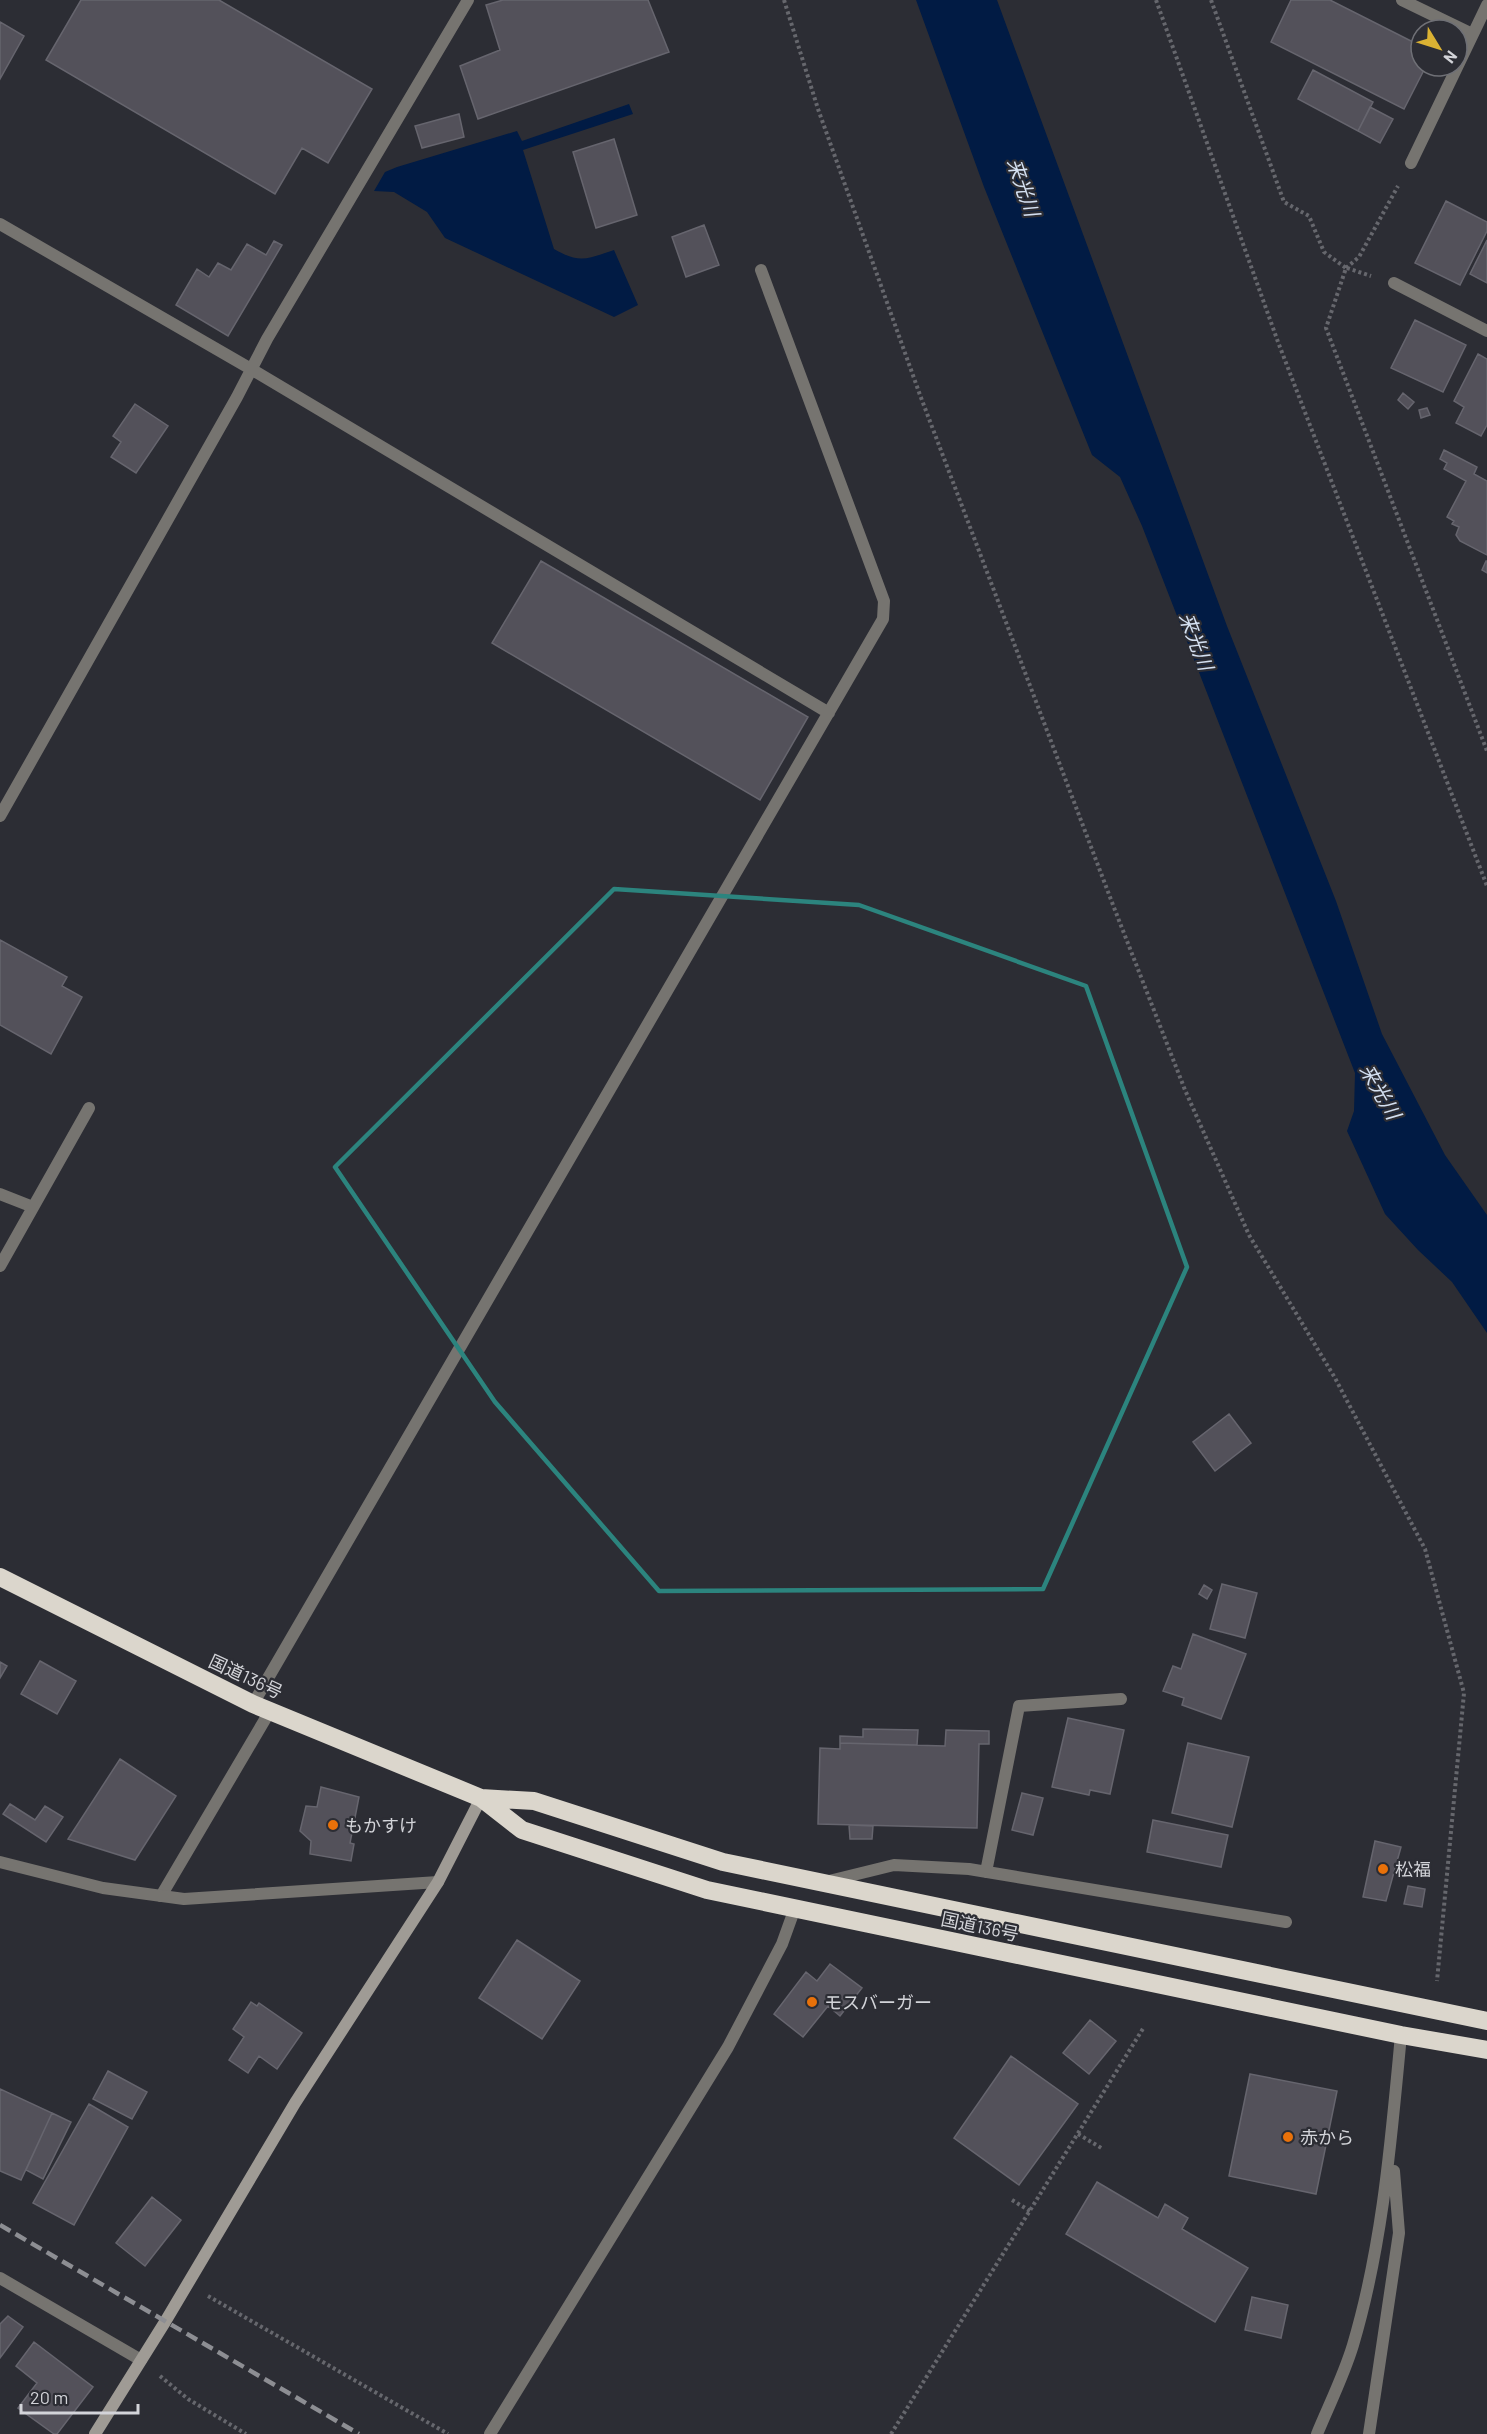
<svg xmlns="http://www.w3.org/2000/svg" width="1487" height="2434" font-family="Barlow,'Noto Sans JP',sans-serif">
<style>
.water{fill:#011b44}
.building{fill:#53515a;stroke:#66656e;stroke-width:1.5}
.lines{fill:none;stroke-linecap:round;stroke-linejoin:round}
.path{stroke:#66676d;stroke-width:4;stroke-dasharray:3 3;stroke-linecap:butt}
.lane{stroke:#767470;stroke-width:12}
.street{stroke:#767470;stroke-width:12}
.secondary{stroke:#9f9b95;stroke-width:12}
.highway{stroke:#dbd6cc;stroke-width:18}
.rail{stroke:#8d8e93;stroke-width:4.5;stroke-dasharray:12 6;stroke-linecap:butt}
.marked{fill:none;stroke:#2c847e;stroke-width:4.5;stroke-linejoin:round}
.food-dot{fill:#e8710a;stroke:#2c2d34;stroke-width:2}
.labels{text-anchor:middle;dominant-baseline:central;stroke-width:4.5;stroke-linejoin:round;paint-order:stroke}
.street-label{font-size:18px;fill:#d3d4d9;stroke:#2c2d34}
.poi-label{font-size:18px;fill:#d3d4d9;stroke:#2c2d34;text-anchor:start}
.water-label{font-size:20px;font-style:italic;fill:#d4e0f1;stroke:#2c2d34}
</style>
<rect width="100%" height="100%" fill="#2c2d34"/>
<path class="water" d="M916 0H997L1227 626 1336 901 1382 1034 1445 1155 1487 1215V1333L1452 1282 1418 1250 1385 1214 1347 1131 1354 1111 1355 1073 1142 526 1120 477 1092 455 984 187Z
M629 104 633 114 523 150 554 249C580 264 587 259 614 250L638 305 614 317 445 238 427 212 394 192 374 191 385 172 397 167 517 131 522 141Z"/>
<path class="building" d="M81 0H219L372 89 328 163 302 148 275 194 46 60Z
M503 0H648L669 52 478 119 460 66 500 50 486 5Z
M1291 0H1330L1421 46V66H1426L1404 109 1271 42Z
M0 22 24 36 0 79Z
M1313 70 1373 102 1358 131 1298 99Z
M1370 107 1393 119 1380 143 1358 131Z
M459 114 464 137 422 148 415 126Z
M614 139 637 215 596 228 573 152Z
M1446 201 1487 222V231L1460 285 1415 263Z
M704 225 719 265 686 277 672 237Z
M1487 240V283L1470 274Z
M274 241 282 245 228 336 176 305 197 269 209 277 218 263 231 270 247 244 266 255Z
M1415 320 1466 345 1443 392 1391 368Z
M1478 354 1487 359V425L1481 436 1456 423 1464 407 1454 401Z
M1403 393 1414 402 1408 409 1398 400Z
M135 404 168 426 136 473 111 457 121 442 113 436Z
M1427 408 1430 415 1421 418 1419 410Z
M1444 450 1477 467 1474 474 1487 481V555L1460 541 1456 535 1459 527 1452 524 1454 521 1447 517 1466 481 1444 469 1447 463 1440 459Z
M541 561 808 717 760 800 492 643Z
M1486 561H1487V573L1482 570Z
M0 940 67 977 62 986 82 997 51 1054 0 1025Z
M1229 1414 1251 1443 1215 1471 1193 1442Z
M1222 1584 1257 1593 1245 1638 1210 1629Z
M1204 1585 1212 1590 1207 1599 1199 1594Z
M1193 1634 1246 1654 1221 1719 1182 1705 1184 1698 1163 1691 1173 1666 1181 1669Z
M40 1661 76 1681 57 1714 21 1694Z
M0 1662 7 1666 0 1678Z
M1068 1718 1124 1730 1110 1794 1090 1790 1089 1795 1052 1787Z
M863 1729 918 1730 917 1745 840 1743V1736L863 1737Z
M946 1730 989 1731V1744H979L977 1828 818 1824 820 1748 840 1749V1743L945 1746Z
M1188 1743 1249 1757 1232 1827 1172 1813Z
M120 1759 176 1796 135 1860 68 1839Z
M321 1787 359 1797 350 1843 354 1844 351 1861 310 1854 311 1841 300 1831 306 1806 317 1807Z
M1022 1793 1043 1798 1033 1835 1012 1830Z
M10 1804 35 1820 45 1806 63 1817 46 1842 3 1814Z
M1153 1820 1228 1835 1221 1867 1147 1852Z
M849 1825 873 1826 872 1839H850Z
M1375 1841 1401 1847 1386 1901 1363 1897Z
M1408 1886 1425 1889 1422 1907 1404 1904Z
M517 1940 580 1981 542 2039 479 1998Z
M830 1964 862 1988 840 2016 828 2006 803 2037 774 2014 806 1972 817 1981Z
M251 2002 257 2006 259 2003 302 2033 277 2069 259 2056 248 2073 229 2060 244 2037 233 2029Z
M1090 2020 1116 2041 1089 2074 1063 2053Z
M1011 2056 1078 2104 1019 2185 954 2138Z
M108 2071 147 2092 132 2119 93 2099Z
M1250 2074 1337 2091 1316 2194 1229 2176Z
M0 2089 52 2113 21 2180 0 2171Z
M89 2104 128 2127 74 2225 33 2203Z
M52 2113 71 2122 43 2179 26 2170Z
M1097 2182 1158 2218 1165 2204 1188 2218 1182 2229 1248 2268 1215 2322 1066 2234Z
M152 2197 181 2220 145 2266 116 2243Z
M1252 2297 1288 2305 1281 2338 1245 2330Z
M8 2316 23 2327 0 2358V2324Z
M34 2342 93 2387 57 2434H54L18 2408 37 2383 16 2366Z"/>
<g class="lines">
<path class="path" d="M784 0 818 109 920 395 1113 905 1185 1090 1249 1235 1335 1378 1425 1549 1464 1693 1437 1981
M1156 0 1278 342 1487 886
M1211 0 1284 202 1309 216 1324 252 1346 268 1326 328 1487 751
M1346 268 1359 257 1398 186
M1347 268 1371 276
M1078 2134 1103 2149
M1012 2200 1030 2211
M208 2296 448 2434
M160 2376 188 2399 246 2434
M891 2434 1144 2027"/>
<path class="lane" d="M1402 0 1472 34
M0 1194 33 1207
M0 1266 89 1108
M161 1896 270 1711
M1317 2434C1329 2405 1344 2375 1353 2345 1383 2244 1391 2140 1401 2035
M1369 2434 1399 2233 1394 2171"/>
<path class="street" d="M1411 163 1487 5
M0 224 251 369 829 713
M1394 283 1487 331
M0 816 237 397 267 339 468 0
M253 1704 883 619 884 601 761 270
M0 1862 103 1888 184 1899 438 1882
M986 1872 1019 1706 1121 1699
M829 1881 894 1865 969 1869 1286 1922
M0 2278 141 2360
M490 2434 728 2047 782 1944 795 1908"/>
<path class="secondary" d="M95 2434 165 2322 295 2103 438 1882 481 1798"/>
<path class="highway" d="M0 1577 253 1704 481 1798 522 1830 707 1890 1401 2035 1487 2050
M481 1798 534 1801 723 1862 1487 2021"/>
<path class="rail" d="M0 2225 359 2434"/>
</g>
<path class="marked" d="M614 889 859 905 1086 986 1187 1267 1043 1589 659 1591 495 1402 335 1167Z"/>
<g class="food-dot">
<circle cx="333" cy="1825" r="6"/>
<circle cx="1383" cy="1869" r="6"/>
<circle cx="812" cy="2002" r="6"/>
<circle cx="1288" cy="2137" r="6"/>
</g>
<g class="labels">
<g class="street-label">
<text transform="translate(246 1676) rotate(25)">国道136号</text>
<text transform="translate(980 1926) rotate(12)">国道136号</text>
</g>
<g class="poi-label">
<text x="345" y="1825">もかすけ</text>
<text x="1395" y="1869">松福</text>
<text x="824" y="2002">モスバーガー</text>
<text x="1300" y="2137">赤から</text>
</g>
<g class="water-label">
<text transform="translate(1024 187) rotate(71)">来光川</text>
<text transform="translate(1197 641) rotate(69)">来光川</text>
<text transform="translate(1381 1091) rotate(60)">来光川</text>
</g>
</g>
<g transform="translate(1439 48) rotate(128)"><circle r="28" fill="#2c2d34" stroke="#6f7076" stroke-width="1.5"/>
<path d="M0-4.5L10 22L0 15L-10 22Z" fill="#dbb233"/>
<text y="-9" font-size="16" font-weight="bold" text-anchor="middle" fill="#d3d4d9">N</text>
</g>
<path d="M21 2404v9h117v-9" fill="none" stroke="#d3d4d9" stroke-width="3"/>
<text x="30" y="2404" font-size="18" fill="#d3d4d9" stroke="#2c2d34" stroke-width="4.5" paint-order="stroke">20 m</text>
</svg>
